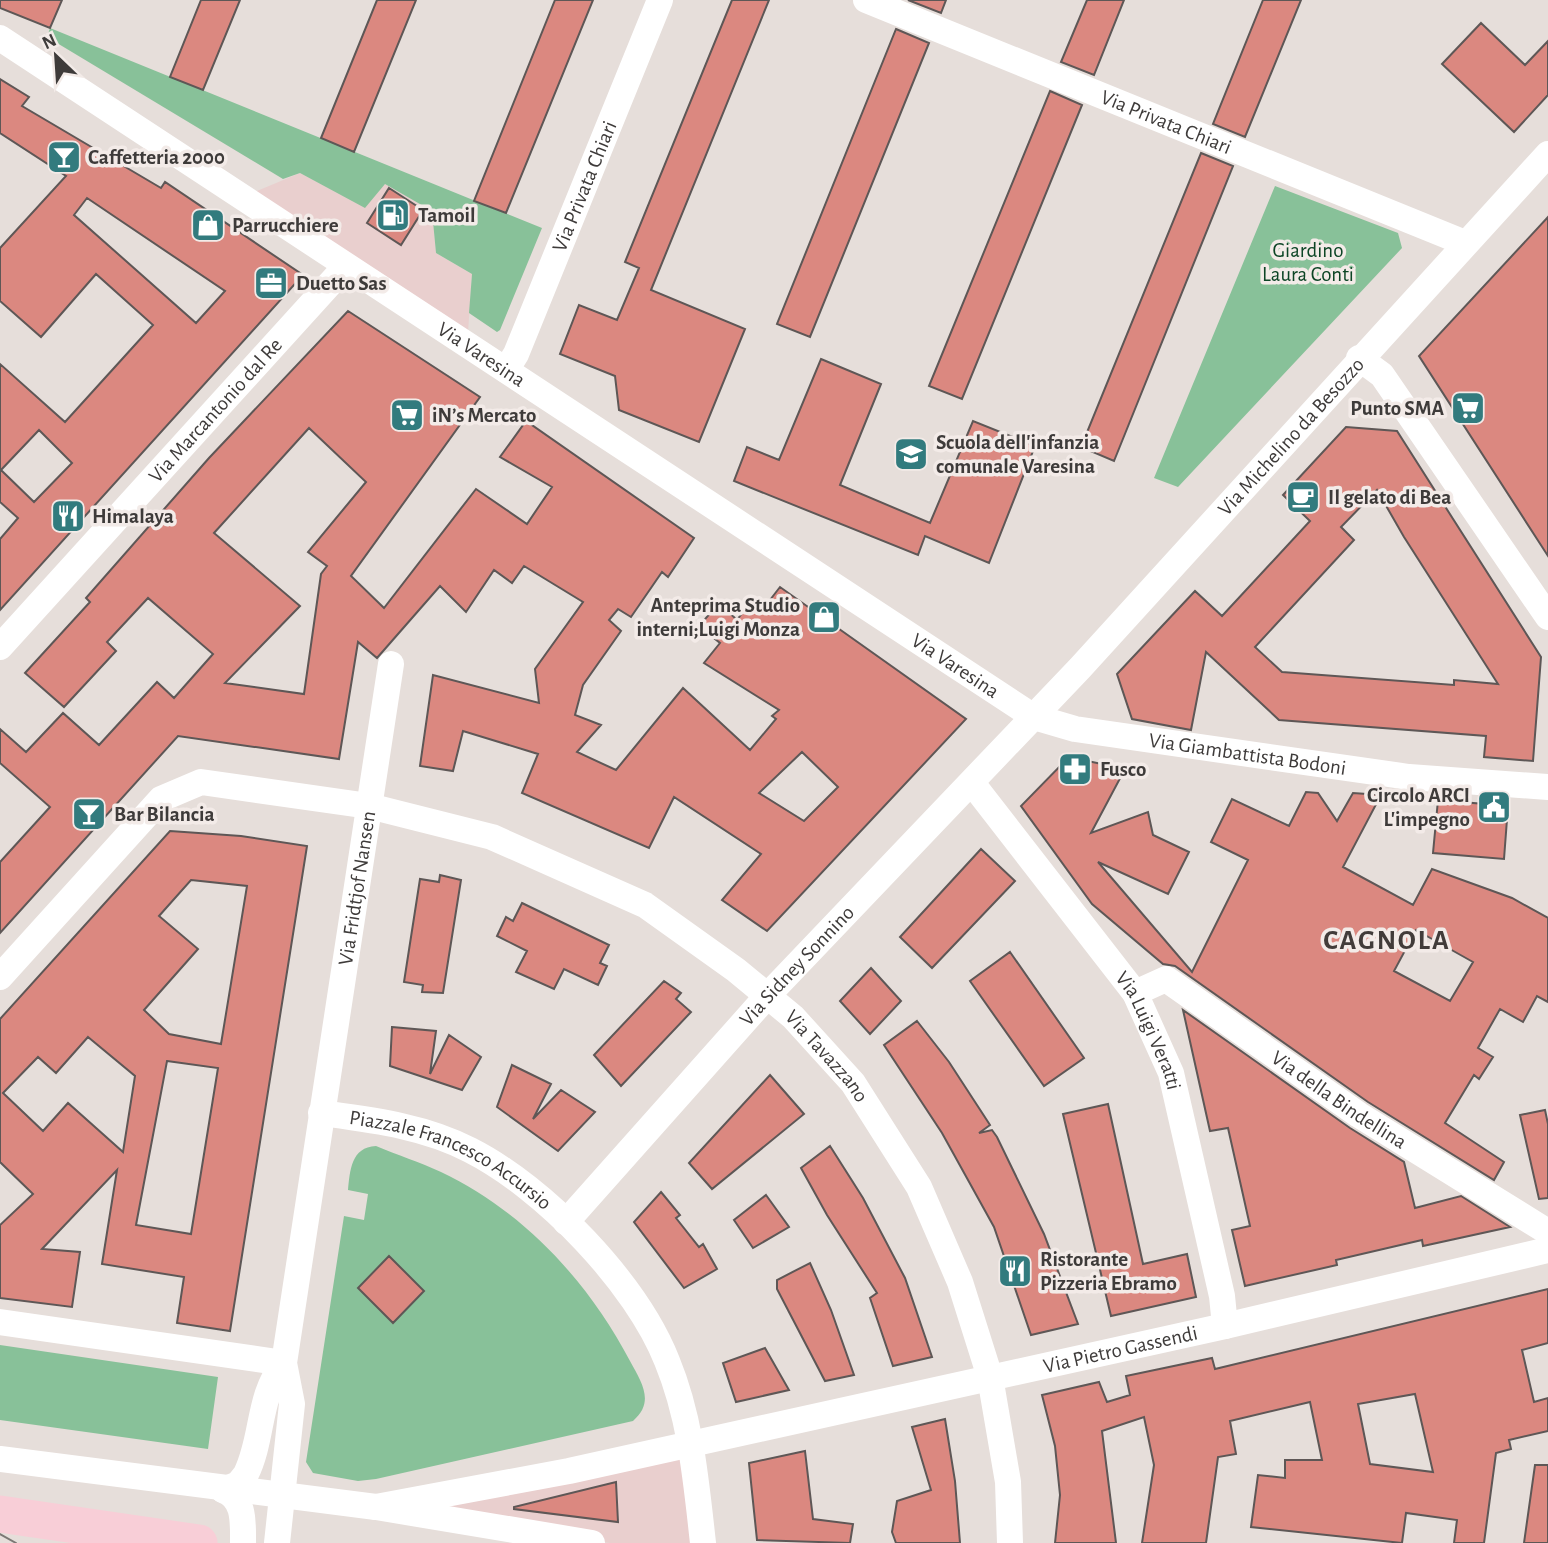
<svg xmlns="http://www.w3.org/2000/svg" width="1548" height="1543" font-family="'Alegreya Sans',sans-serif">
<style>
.commercial{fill:#e9cfce}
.green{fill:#88c199}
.building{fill:#db8880;stroke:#5e5756;stroke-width:2;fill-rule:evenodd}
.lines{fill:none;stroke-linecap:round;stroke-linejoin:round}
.street{stroke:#fff;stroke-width:26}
.secondary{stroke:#f8ced7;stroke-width:37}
.tram{stroke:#7c7875;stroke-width:2}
.labels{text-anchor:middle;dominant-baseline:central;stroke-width:7;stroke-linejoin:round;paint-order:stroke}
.street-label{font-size:21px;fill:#3e3b3a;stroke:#f3ebe8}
.poi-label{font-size:21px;font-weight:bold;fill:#3e3b3a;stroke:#f3ebe8;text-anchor:start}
.park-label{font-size:21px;fill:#0c4525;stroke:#f3ebe8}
.district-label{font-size:28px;font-weight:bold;letter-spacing:2px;fill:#423c3a;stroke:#f3ebe8}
</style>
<rect width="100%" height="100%" fill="#e6deda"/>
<path class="commercial" d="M300 173 365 207 385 184 432 211 436 253 472 274 467 347 243 197Z
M692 1441 703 1543H610L376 1507Z"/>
<path class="green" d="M50 28 542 228 500 330 497 332 469 313 472 274 436 253 432 211 385 184 365 208 300 173 283 179 47 37Z
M1275 186 1398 233 1402 248 1178 487 1154 478Z
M376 1146C397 1155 420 1162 441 1172 523 1211 588 1281 630 1361 642 1383 655 1402 633 1421L376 1479 358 1481 313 1473 306 1462 344 1216 364 1220 368 1194 348 1190C350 1171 351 1147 376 1146Z
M0 1345 218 1377 208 1449 0 1420Z"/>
<path class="building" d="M0 0H62L50 28 0 8Z
M201 0H240L203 90 170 77Z
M377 0H416L354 152 321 138Z
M555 0H593L506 213 474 201Z
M732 0H769L651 290 745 329 699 442 619 410 615 376 560 354 579 305 617 320 639 268 625 262Z
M908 0H946L941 13Z
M1087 0H1124L1094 75 1061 62Z
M1263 0H1301L1245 137 1213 124Z
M1481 23 1525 65 1548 41V95L1514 132 1442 64Z
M896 29 929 43 810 337 777 324Z
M0 79 29 97 22 106 161 188 165 182 303 275 0 610V539L18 518 0 502V364L65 422 153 325 96 274 41 337 0 301V248L66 176 0 133ZM87 198 225 291 196 323 74 215ZM39 430 72 463 34 502 1 470Z
M1050 91 1082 105 962 399 929 386Z
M1201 153 1233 166 1114 461 1081 447Z
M389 188 423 210 401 245 367 223Z
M1548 217V556L1419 356Z
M348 311 480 397 351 576 384 608 476 489 527 524 552 487 500 457 526 421 694 538 668 577 662 572 631 617 618 609 609 620 621 631 583 685 575 715 601 725 577 752 616 770 683 688 750 750 776 719 772 716 779 710 704 663 720 643 699 626 719 603 737 620 751 601 763 609 780 587 966 719 767 931 722 900 761 854 674 797 649 848 522 793 538 754 463 731 453 771 420 766 433 675 539 703 535 669 583 602 524 566 512 583 494 570 466 612 440 586 377 658 358 642 339 759 178 736 0 933V862L50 807 0 763V729L26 752 63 713 99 745 157 682 174 698 213 654 148 598 107 642 116 651 64 707 25 673 90 602 86 598 209 458ZM309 428 366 482 308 552 327 566 321 574 304 694 225 683 300 606 214 533ZM802 752 838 787 804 821 759 793Z
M821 359 881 384 840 485 930 523 973 421 1035 446 989 563 925 536 918 555 734 481 747 447 779 460Z
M1346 427 1397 431 1541 657 1533 761 1484 757 1486 736 1279 720 1206 652 1191 730 1132 719 1117 674 1195 591 1222 616 1310 521 1283 495ZM1377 490 1404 537 1498 684 1454 680V685L1282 672 1255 647 1354 540 1341 527Z
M1069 757 1125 769 1091 833 1148 812 1153 835 1189 852 1168 894 1098 862 1192 972 1248 860 1211 842 1232 799 1289 826 1306 792 1318 793 1337 821 1353 793 1381 795 1343 867 1413 905 1432 869 1512 898 1548 918V1002L1537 996 1523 1022 1500 1009 1478 1048 1493 1057 1479 1079 1474 1075 1445 1123 1504 1162 1494 1180 1368 1102 1175 966 1163 964 1092 904 1021 806ZM1416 930 1473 962 1450 1001 1394 971Z
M1438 800 1508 806 1504 859 1433 853Z
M170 831 241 836 307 846 230 1331 177 1323 184 1277 102 1264 117 1170 42 1249 80 1252 72 1307 0 1298V1225L33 1194 0 1162V1019ZM191 880 247 886 221 1044 169 1034 144 1010 198 949 159 916ZM88 1037 135 1076 123 1152 68 1103 43 1131 3 1093 38 1057 56 1073ZM167 1061 218 1068 191 1234 136 1225Z
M981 849 1015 881 932 968 900 937Z
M440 875 461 880 443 993 422 992 423 985 404 982 420 879 439 882Z
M522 903 609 945 600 963 607 966 598 985 564 969 554 989 516 972 527 951 497 936 506 917 513 921Z
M1010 952 1084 1058 1044 1086 970 981Z
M871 968 901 1001 870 1034 840 1001Z
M664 981 681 993 676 999 691 1012 621 1086 594 1055Z
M1183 1010 1350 1128 1404 1162 1415 1208 1461 1196 1510 1227 1423 1246 1422 1240 1336 1260 1337 1265 1245 1286 1232 1230 1250 1226 1228 1128 1210 1131Z
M917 1021 949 1062 990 1125 979 1133 992 1130 997 1137 1044 1234 1078 1324 1031 1335 994 1227 942 1133 884 1045Z
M392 1027 436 1031 430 1074 449 1035 481 1057 462 1090 390 1066Z
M512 1065 551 1084 533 1119 561 1090 595 1112 558 1151 497 1107Z
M770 1075 804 1114 712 1189 689 1163Z
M1108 1104 1143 1264 1187 1254 1196 1297 1111 1316 1063 1114Z
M1545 1110 1548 1124V1198L1539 1199 1520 1115Z
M830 1146 863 1198 905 1278 932 1357 893 1366 870 1298 877 1293 827 1215 801 1168Z
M661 1192 680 1215 676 1218 699 1247 703 1244 717 1269 684 1288 634 1222Z
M766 1195 789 1227 753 1248 734 1220Z
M389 1256 424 1291 393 1323 358 1288Z
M810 1263 831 1310 854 1375 825 1381 777 1289V1280Z
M1548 1289V1343L1522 1350 1534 1402 1548 1398V1431L1509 1440 1511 1449 1496 1453 1484 1543H1454L1457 1520 1406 1513 1402 1543 1251 1527 1258 1475 1285 1478V1460H1322L1310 1402 1230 1421 1236 1454 1218 1457 1206 1543H1142L1154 1465 1144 1417 1102 1431 1116 1543H1055L1060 1495 1055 1446 1042 1395 1099 1382 1107 1402 1130 1395 1126 1376 1212 1358 1215 1369ZM1415 1394 1433 1472 1370 1464 1358 1404Z
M765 1348 789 1390 736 1402 723 1363Z
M945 1419 955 1481 960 1543H896L892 1532 897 1501 931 1490 912 1427Z
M805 1451 813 1519 853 1524 850 1543 757 1540 749 1463Z
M1535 1465H1548V1543H1524Z
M616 1482 618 1522 514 1509V1507Z"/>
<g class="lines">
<g class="street">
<path id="s1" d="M866 0 1465 243"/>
<path id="s2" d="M0 38 1034 717 1075 729 1409 777 1548 787"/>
<path d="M1359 358 1382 375 1548 617"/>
<path id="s3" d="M506 370 516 354 660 0"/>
<path id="s4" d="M0 647 346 266"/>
<path id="s5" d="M972 783 1135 993 1171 1073 1222 1296 1225 1326"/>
<path id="s6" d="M0 977 161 799 201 782 369 806 492 837 645 905 736 970 793 1017 853 1083 919 1187 960 1282 990 1377 1008 1482 1010 1543"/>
<path id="s7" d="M1135 993 1166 979 1359 1115 1548 1232"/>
<path id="s8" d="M321 1113C372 1120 424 1126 470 1150 545 1188 636 1283 667 1361 691 1419 696 1481 703 1543"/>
<path id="s9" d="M566 1222 768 995 1080 668 1548 154"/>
<path d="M0 1322 284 1363"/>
<path d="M0 1459 376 1507 592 1543"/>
<path d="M223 1490 238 1484 246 1474C264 1437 257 1397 284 1363"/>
<path d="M223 1490C245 1498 243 1523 243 1543"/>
<path id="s10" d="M376 1507 569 1471 1225 1326 1548 1250"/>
<path id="s11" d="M277 1543 292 1404 284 1363 391 664"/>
</g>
<path class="secondary" d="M0 1514 199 1543"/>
<path class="tram" d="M0 1534 16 1543"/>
</g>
<defs>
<g id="bar-square" transform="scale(1.75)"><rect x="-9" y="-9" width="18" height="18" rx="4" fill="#327b7e" stroke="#f3ebe8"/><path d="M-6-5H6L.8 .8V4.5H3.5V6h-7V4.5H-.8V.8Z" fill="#fff"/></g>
<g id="fuel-square" transform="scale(1.75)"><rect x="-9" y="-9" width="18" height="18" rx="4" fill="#327b7e" stroke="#f3ebe8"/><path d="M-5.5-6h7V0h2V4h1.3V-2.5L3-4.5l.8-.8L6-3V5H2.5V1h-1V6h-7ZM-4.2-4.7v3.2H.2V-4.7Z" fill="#fff"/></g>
<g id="shop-square" transform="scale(1.75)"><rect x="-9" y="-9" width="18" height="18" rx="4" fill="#327b7e" stroke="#f3ebe8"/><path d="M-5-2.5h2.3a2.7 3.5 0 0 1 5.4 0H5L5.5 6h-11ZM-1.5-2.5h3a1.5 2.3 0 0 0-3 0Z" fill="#fff"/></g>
<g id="office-square" transform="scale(1.75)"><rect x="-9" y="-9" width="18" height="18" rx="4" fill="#327b7e" stroke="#f3ebe8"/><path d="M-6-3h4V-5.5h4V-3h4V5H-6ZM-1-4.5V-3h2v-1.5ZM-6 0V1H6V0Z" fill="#fff"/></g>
<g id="supermarket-square" transform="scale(1.75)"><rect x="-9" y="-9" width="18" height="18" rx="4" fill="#327b7e" stroke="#f3ebe8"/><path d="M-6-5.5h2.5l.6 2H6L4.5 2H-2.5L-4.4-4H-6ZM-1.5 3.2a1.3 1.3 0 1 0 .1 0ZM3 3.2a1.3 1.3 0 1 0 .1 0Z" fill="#fff"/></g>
<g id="school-square" transform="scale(1.75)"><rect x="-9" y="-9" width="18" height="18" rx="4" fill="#327b7e" stroke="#f3ebe8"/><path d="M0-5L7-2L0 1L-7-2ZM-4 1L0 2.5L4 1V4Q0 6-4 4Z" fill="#fff"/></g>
<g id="cafe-square" transform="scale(1.75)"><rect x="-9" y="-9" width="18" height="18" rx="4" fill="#327b7e" stroke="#f3ebe8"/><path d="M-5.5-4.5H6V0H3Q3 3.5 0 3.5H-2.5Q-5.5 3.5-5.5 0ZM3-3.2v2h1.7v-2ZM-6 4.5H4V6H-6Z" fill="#fff"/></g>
<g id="restaurant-square" transform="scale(1.75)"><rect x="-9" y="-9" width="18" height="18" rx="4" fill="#327b7e" stroke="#f3ebe8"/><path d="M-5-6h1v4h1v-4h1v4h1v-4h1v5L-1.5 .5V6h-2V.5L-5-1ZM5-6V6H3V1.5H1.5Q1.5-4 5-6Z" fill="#fff"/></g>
<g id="pharmacy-square" transform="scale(1.75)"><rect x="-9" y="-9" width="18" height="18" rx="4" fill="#327b7e" stroke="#f3ebe8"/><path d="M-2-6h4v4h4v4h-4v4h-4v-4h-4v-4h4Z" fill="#fff"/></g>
<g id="civic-square" transform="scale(1.75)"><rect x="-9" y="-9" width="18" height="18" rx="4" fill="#327b7e" stroke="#f3ebe8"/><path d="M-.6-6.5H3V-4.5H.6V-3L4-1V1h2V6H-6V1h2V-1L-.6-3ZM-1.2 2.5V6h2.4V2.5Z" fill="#fff"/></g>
</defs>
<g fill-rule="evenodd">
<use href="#bar-square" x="64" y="157"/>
<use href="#fuel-square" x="393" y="215"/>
<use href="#shop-square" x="208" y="225"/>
<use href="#office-square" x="271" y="283"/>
<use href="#supermarket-square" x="1468" y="408"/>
<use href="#supermarket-square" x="407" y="415"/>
<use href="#school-square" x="911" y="454"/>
<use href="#cafe-square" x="1303" y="497"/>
<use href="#restaurant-square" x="68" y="516"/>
<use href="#shop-square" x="824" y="617"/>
<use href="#pharmacy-square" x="1075" y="769"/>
<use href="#civic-square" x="1494" y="807"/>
<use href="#bar-square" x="89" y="814"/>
<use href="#restaurant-square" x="1015" y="1271"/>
</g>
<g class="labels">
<g class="street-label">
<text stroke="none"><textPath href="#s1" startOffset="324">Via Privata Chiari</textPath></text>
<text stroke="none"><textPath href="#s3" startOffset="200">Via Privata Chiari</textPath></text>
<text stroke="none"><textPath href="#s2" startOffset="576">Via Varesina</textPath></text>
<text stroke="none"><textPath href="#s4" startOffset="320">Via Marcantonio dal Re</textPath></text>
<text stroke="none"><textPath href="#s9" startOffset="1069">Via Michelino da Besozzo</textPath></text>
<text stroke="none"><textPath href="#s2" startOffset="1143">Via Varesina</textPath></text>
<text stroke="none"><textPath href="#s2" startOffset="1454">Via Giambattista Bodoni</textPath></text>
<text stroke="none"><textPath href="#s11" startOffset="662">Via Fridtjof Nansen</textPath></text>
<text stroke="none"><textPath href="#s9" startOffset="345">Via Sidney Sonnino</textPath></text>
<text stroke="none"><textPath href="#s5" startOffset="306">Via Luigi Veratti</textPath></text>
<text stroke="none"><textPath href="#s6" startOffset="985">Via Tavazzano</textPath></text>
<text stroke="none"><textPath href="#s7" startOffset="245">Via della Bindellina</textPath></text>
<text stroke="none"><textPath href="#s8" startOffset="140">Piazzale Francesco Accursio</textPath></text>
<text stroke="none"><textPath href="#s10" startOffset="761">Via Pietro Gassendi</textPath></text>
</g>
<g class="poi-label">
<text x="88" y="157">Caffetteria 2000</text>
<text x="418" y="215">Tamoil</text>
<text x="232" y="225">Parrucchiere</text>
<text x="296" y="283">Duetto Sas</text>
<text x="1444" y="408" text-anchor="end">Punto SMA</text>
<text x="432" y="415">iN’s Mercato</text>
<text x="936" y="442">Scuola dell'infanzia<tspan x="936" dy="24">comunale Varesina</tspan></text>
<text x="1328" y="497">Il gelato di Bea</text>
<text x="92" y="516">Himalaya</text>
<text x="800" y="605" text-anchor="end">Anteprima Studio<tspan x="800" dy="24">interni;Luigi Monza</tspan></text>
<text x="1100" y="769">Fusco</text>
<text x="1470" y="795" text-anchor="end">Circolo ARCI<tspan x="1470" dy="24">L'impegno</tspan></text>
<text x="114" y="814">Bar Bilancia</text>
<text x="1040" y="1259">Ristorante<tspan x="1040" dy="24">Pizzeria Ebramo</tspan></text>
</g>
<g class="park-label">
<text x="1308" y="250">Giardino<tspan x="1308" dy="24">Laura Conti</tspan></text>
</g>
<g class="district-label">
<text x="1387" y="941">CAGNOLA</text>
</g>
</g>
<g transform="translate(56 56) rotate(335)" stroke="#f3ebe8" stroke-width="5" paint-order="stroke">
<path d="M0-5L12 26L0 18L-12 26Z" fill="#3e3b3a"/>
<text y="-10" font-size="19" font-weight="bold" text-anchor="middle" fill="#3e3b3a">N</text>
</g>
</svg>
